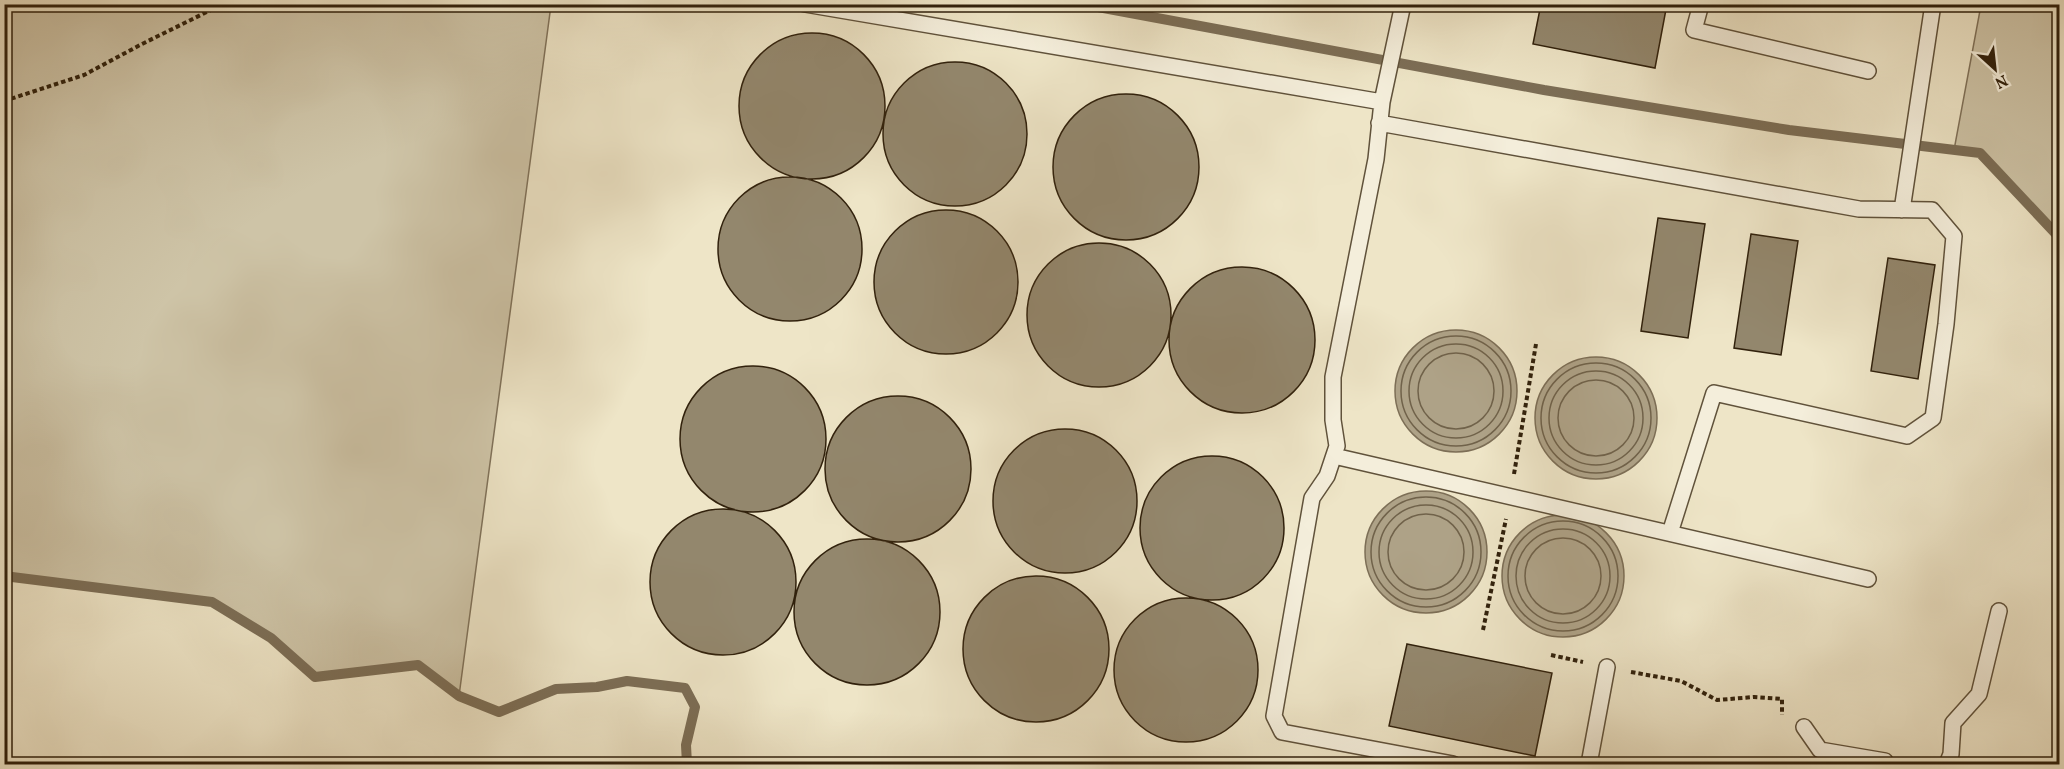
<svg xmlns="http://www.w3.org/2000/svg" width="2064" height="769" font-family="Vollkorn,serif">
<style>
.green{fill:#cec4a7;stroke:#80725a;stroke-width:1.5}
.water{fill:#aea287;stroke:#7c6e56;stroke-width:1.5}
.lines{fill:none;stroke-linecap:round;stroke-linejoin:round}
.shore{stroke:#70624a;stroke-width:1.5}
.stream{stroke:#7c6e56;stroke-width:10}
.building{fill:#93876d;stroke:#31210c;stroke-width:1.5}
.service-casing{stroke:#60523b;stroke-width:18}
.path{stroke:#31210c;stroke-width:4;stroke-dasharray:4.5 3;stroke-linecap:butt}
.service{stroke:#f4eedb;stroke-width:15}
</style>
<rect width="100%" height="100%" fill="#eee5c7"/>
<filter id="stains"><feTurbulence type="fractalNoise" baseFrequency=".00333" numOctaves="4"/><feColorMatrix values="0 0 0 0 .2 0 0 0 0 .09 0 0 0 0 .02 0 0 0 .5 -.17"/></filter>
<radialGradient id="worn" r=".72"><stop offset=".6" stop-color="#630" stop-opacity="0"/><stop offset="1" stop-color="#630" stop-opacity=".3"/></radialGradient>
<path class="green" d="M5 4 551 5 459 696 418 665 315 677 271 638 212 602 5 576Z
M1981 5H2059L2058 236 1980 153 1954 150Z"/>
<path class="water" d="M1395 391a61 61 0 1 1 122 0a61 61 0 1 1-122 0Z
M1535 418a61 61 0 1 1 122 0a61 61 0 1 1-122 0Z
M1365 552a61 61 0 1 1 122 0a61 61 0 1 1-122 0Z
M1502 576a61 61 0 1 1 122 0a61 61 0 1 1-122 0Z"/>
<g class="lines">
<path class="shore" d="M1401 391a55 55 0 1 1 110 0a55 55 0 1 1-110 0Z
M1409 391a47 47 0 1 1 94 0a47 47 0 1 1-94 0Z
M1418 391a38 38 0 1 1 76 0a38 38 0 1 1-76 0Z
M1541 418a55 55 0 1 1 110 0a55 55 0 1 1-110 0Z
M1549 418a47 47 0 1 1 94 0a47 47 0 1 1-94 0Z
M1558 418a38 38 0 1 1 76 0a38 38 0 1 1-76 0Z
M1371 552a55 55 0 1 1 110 0a55 55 0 1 1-110 0Z
M1379 552a47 47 0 1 1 94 0a47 47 0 1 1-94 0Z
M1388 552a38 38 0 1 1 76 0a38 38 0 1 1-76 0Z
M1508 576a55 55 0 1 1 110 0a55 55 0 1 1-110 0Z
M1516 576a47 47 0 1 1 94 0a47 47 0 1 1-94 0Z
M1525 576a38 38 0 1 1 76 0a38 38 0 1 1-76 0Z"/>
<path class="stream" d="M1082 4 1544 90 1789 130 1980 153 2058 236H2060
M4 576 212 602 271 638 315 677 418 665 459 696 499 712 556 689 597 687 627 681 685 688 695 707 686 745 687 764"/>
</g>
<path class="building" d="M1541 4H1667L1655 68 1533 44Z
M739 106a73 73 0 1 1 146 0a73 73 0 1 1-146 0Z
M883 134a72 72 0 1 1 144 0a72 72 0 1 1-144 0Z
M1053 167a73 73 0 1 1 146 0a73 73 0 1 1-146 0Z
M718 249a72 72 0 1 1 144 0a72 72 0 1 1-144 0Z
M874 282a72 72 0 1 1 144 0a72 72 0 1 1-144 0Z
M1658 218 1705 224 1688 338 1641 331Z
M1751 234 1798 241 1781 355 1734 348Z
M1027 315a72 72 0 1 1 144 0a72 72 0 1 1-144 0Z
M1888 258 1935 265 1918 379 1871 371Z
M1169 340a73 73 0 1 1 146 0a73 73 0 1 1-146 0Z
M680 439a73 73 0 1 1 146 0a73 73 0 1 1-146 0Z
M825 469a73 73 0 1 1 146 0a73 73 0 1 1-146 0Z
M993 501a72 72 0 1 1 144 0a72 72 0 1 1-144 0Z
M1140 528a72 72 0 1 1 144 0a72 72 0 1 1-144 0Z
M650 582a73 73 0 1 1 146 0a73 73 0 1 1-146 0Z
M794 612a73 73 0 1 1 146 0a73 73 0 1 1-146 0Z
M963 649a73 73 0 1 1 146 0a73 73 0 1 1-146 0Z
M1114 670a72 72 0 1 1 144 0a72 72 0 1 1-144 0Z
M1407 644 1552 673 1535 756 1389 726Z"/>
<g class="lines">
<g class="service-casing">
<path id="service" d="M805 4 1382 102
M1403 4 1382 102 1376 159 1333 377V420L1337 446 1327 476 1312 498 1274 716 1282 732 1453 764
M1701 4 1694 30 1868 71
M1379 123 1859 209 1932 210 1954 236 1946 324 1933 418 1907 436 1714 393 1670 533
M1902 210 1933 4
M1334 456 1868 579
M1804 727 1820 750 1885 761V764
M1589 764 1607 667
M1947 764 1951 754 1953 723 1979 694 1999 611"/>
</g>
<path class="path" d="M4 101 84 75 142 44 223 4
M1514 474 1536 344
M1483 630 1506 519
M1551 655 1583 662
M1631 672 1681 681 1717 700 1754 697 1782 699V715"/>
<use href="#service" class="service"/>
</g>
<rect width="2064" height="769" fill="none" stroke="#eee5c7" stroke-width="24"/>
<rect x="6" y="6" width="2052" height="757" fill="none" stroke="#31210c" stroke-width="3"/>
<rect x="12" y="12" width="2040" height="745" fill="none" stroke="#31210c" stroke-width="1.5"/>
<g transform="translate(1995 69) rotate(153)" stroke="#f4eedb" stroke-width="4.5" paint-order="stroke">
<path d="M0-4.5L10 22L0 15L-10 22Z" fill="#31210c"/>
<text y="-9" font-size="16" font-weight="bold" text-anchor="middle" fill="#31210c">N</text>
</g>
<rect width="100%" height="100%" filter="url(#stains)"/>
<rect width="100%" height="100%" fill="url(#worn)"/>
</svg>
